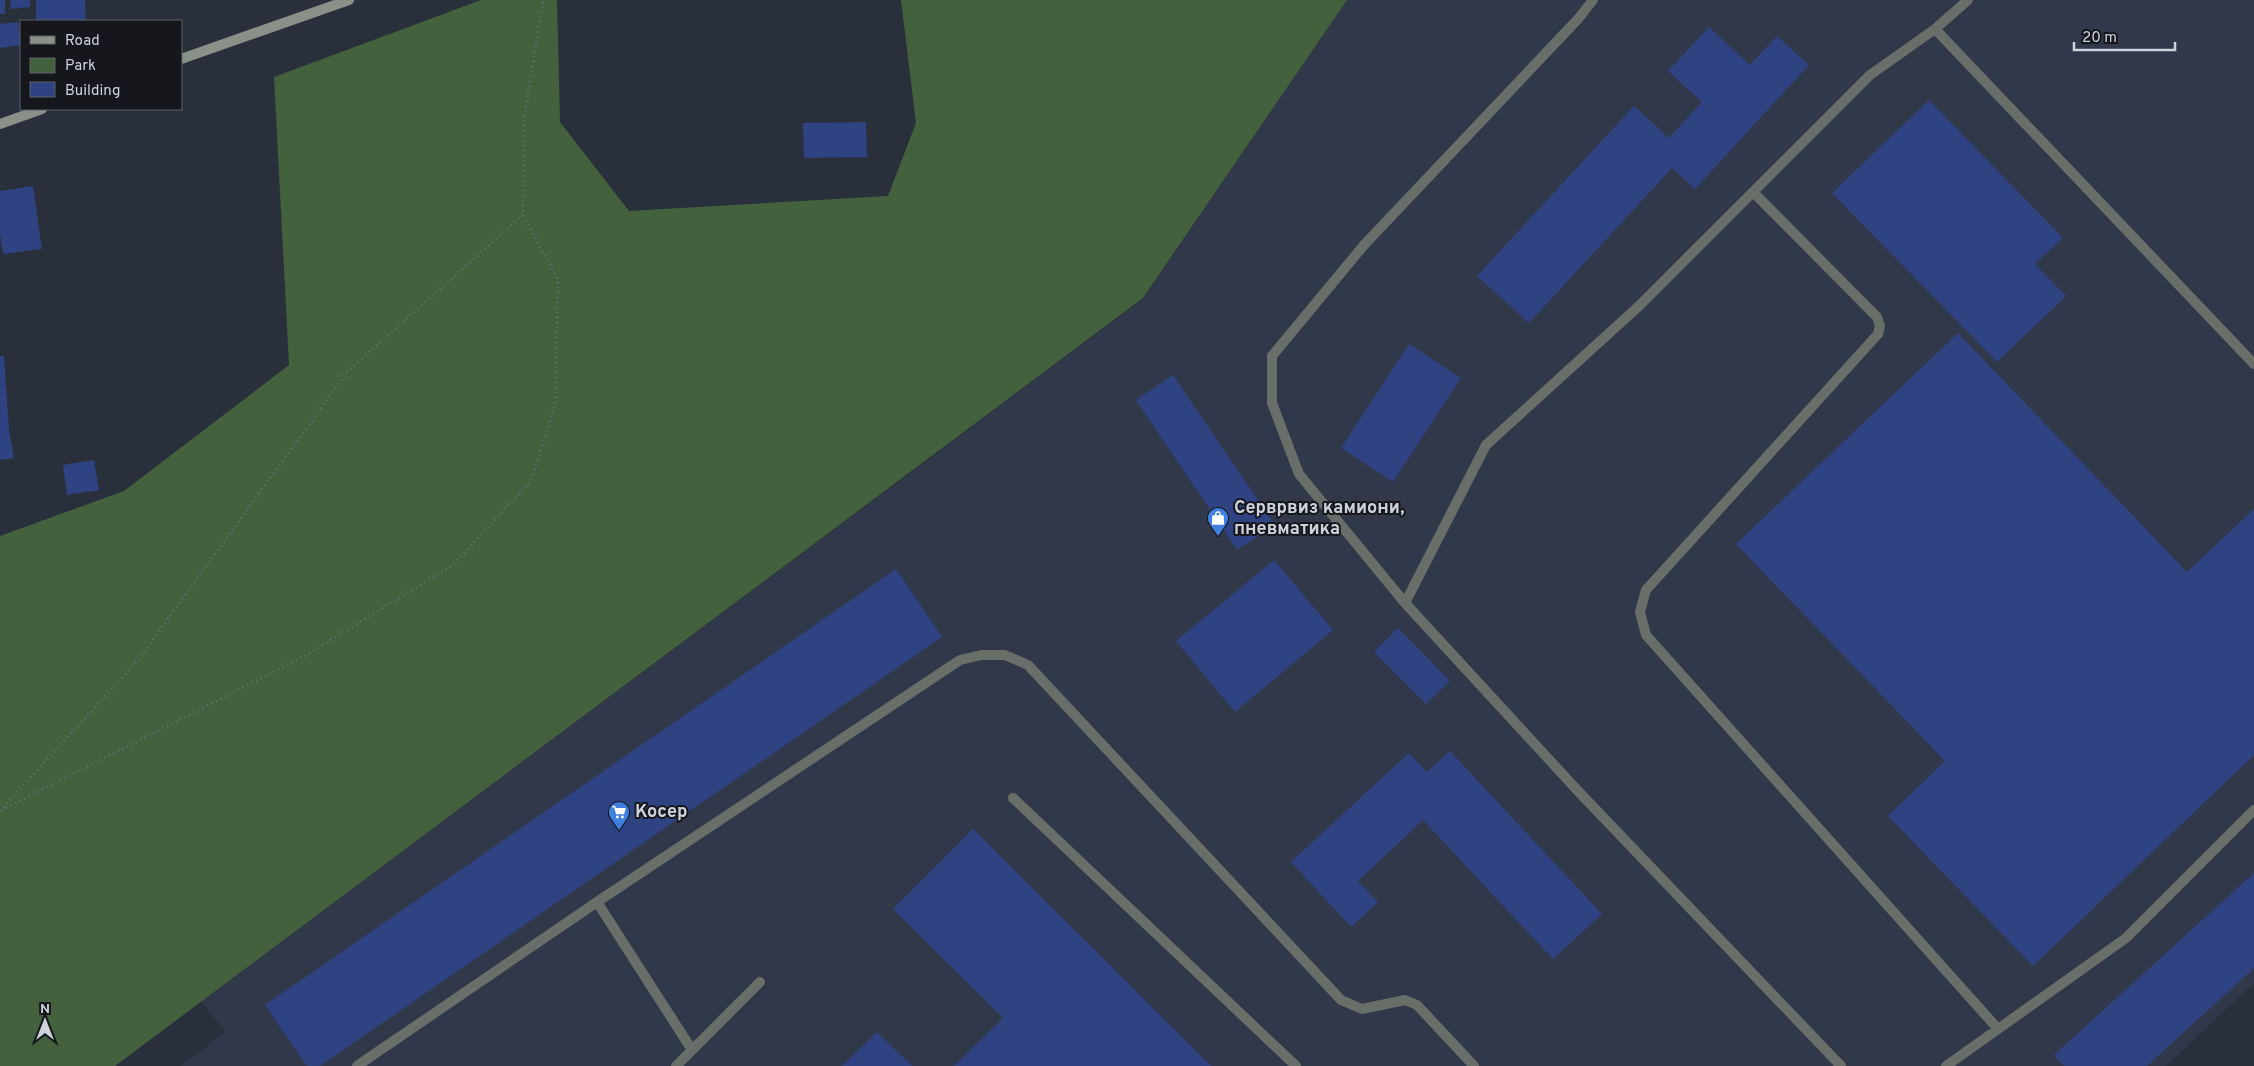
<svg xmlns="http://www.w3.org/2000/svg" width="2254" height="1066" font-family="Overpass,sans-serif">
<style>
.built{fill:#31384a}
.green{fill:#43613c}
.building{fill:#2f4382}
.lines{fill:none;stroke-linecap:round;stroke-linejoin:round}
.path{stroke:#6a6e79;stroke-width:3;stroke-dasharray:1 4;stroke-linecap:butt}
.lane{stroke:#696e69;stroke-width:10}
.secondary{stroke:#899189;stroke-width:10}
.labels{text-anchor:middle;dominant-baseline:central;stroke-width:4;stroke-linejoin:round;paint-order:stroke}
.poi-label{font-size:18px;font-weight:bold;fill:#cfd2da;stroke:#15171d;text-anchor:start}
</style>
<rect width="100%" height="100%" fill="#2a2f3c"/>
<path class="built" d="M1347 0H2254V983L2166 1066H181L226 1032 201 1002 1143 299Z"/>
<path class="green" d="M481 0H557L560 122 629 211 888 196 916 123 901 0H1347L1143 298 115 1066H0V536L124 491 289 365 274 77Z"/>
<path class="building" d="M0 0H5V14H0Z
M10 0H30V7L11 9Z
M36 0H85L86 21H36Z
M18 22 21 45 0 48V24Z
M1709 27 1750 65 1777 36 1809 65 1695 189 1672 168 1529 323 1477 276 1634 106 1669 138 1702 102 1668 71Z
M1929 100 2063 238 2035 264 2066 296 1997 362 1832 193Z
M866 122 867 157 804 158 803 123Z
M33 186 42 249 3 254 0 234V191Z
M1958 333 2187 572 2254 509V755L2033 966 1888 816 1945 761 1736 544Z
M1409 344 1461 378 1393 482 1341 448Z
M0 356H4L9 430 14 458 0 460Z
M1173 375 1275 525 1237 550 1136 400Z
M94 460 99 490 67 495 63 465Z
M1274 560 1333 630 1235 712 1176 641Z
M896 569 942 637 320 1066H307L265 1005Z
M1398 628 1450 681 1426 704 1374 652Z
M1450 751 1602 914 1553 959 1423 820 1358 881 1378 902 1351 927 1291 862 1409 753 1427 772Z
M973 829 1211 1066H954L1003 1018 893 909Z
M2254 873V968L2147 1066H2064L2054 1055Z
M877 1032 912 1066H842Z"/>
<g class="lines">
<path class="path" d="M2 810 303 657 453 565 531 481 555 404 558 280 523 215
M0 811 139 659 347 372 523 215 524 119 543 0"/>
<path class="lane" d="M1593 0 1578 19 1364 245 1272 356V403L1299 474 1405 603 1578 791 1841 1066
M1935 29 2254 364
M1753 192 1877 317 1880 326 1878 334 1646 590 1640 612 1646 635 1998 1029
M1405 603 1486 445 1639 306 1870 75 1935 29 1968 0
M1013 798 1296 1066
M597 902 692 1050
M357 1066 597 902 960 660 981 655H1005L1028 665 1341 1000 1362 1009 1405 1000 1417 1005 1474 1066
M676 1066 760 982
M1946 1066 2126 938 2254 810"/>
<path class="secondary" d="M181 59 349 0
M0 124 42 109"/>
</g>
<defs>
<g id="shop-pin" transform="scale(1.125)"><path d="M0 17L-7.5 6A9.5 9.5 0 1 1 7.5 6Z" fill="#3f7fe0" stroke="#15171d"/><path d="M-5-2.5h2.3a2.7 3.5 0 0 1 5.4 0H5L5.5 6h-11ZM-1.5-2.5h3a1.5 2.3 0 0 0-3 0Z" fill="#fff"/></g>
<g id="supermarket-pin" transform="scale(1.125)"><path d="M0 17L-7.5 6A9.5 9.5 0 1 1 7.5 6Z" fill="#3f7fe0" stroke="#15171d"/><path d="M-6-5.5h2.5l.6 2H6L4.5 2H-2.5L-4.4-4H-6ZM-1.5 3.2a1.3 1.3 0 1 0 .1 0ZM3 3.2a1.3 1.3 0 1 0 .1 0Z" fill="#fff"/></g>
</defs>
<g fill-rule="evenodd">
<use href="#shop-pin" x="1218" y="518"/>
<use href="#supermarket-pin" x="619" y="812"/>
</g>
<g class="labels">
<g class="poi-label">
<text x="1234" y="508">Серврвиз камиони,<tspan x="1234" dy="21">пневматика</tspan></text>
<text x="635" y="812">Косер</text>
</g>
</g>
<rect x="20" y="20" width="162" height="90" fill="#15171d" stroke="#5f6269"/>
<rect x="30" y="36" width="25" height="8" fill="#899189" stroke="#5f6269"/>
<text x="65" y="45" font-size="15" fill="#cfd2da">Road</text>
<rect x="30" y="58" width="25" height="15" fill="#43613c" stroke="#5f6269"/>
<text x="65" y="70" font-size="15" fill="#cfd2da">Park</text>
<rect x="30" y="82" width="25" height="15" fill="#2f4382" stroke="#5f6269"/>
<text x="65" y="95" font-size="15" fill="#cfd2da">Building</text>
<g transform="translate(45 1021)" stroke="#15171d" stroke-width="4" paint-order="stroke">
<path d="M0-4L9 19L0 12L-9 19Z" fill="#cfd2da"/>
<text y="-8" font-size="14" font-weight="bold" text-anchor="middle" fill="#cfd2da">N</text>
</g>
<path d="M2074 42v8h101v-8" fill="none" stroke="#cfd2da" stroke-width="2.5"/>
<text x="2082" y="42" font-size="15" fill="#cfd2da" stroke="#15171d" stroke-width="4" paint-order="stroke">20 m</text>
</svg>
